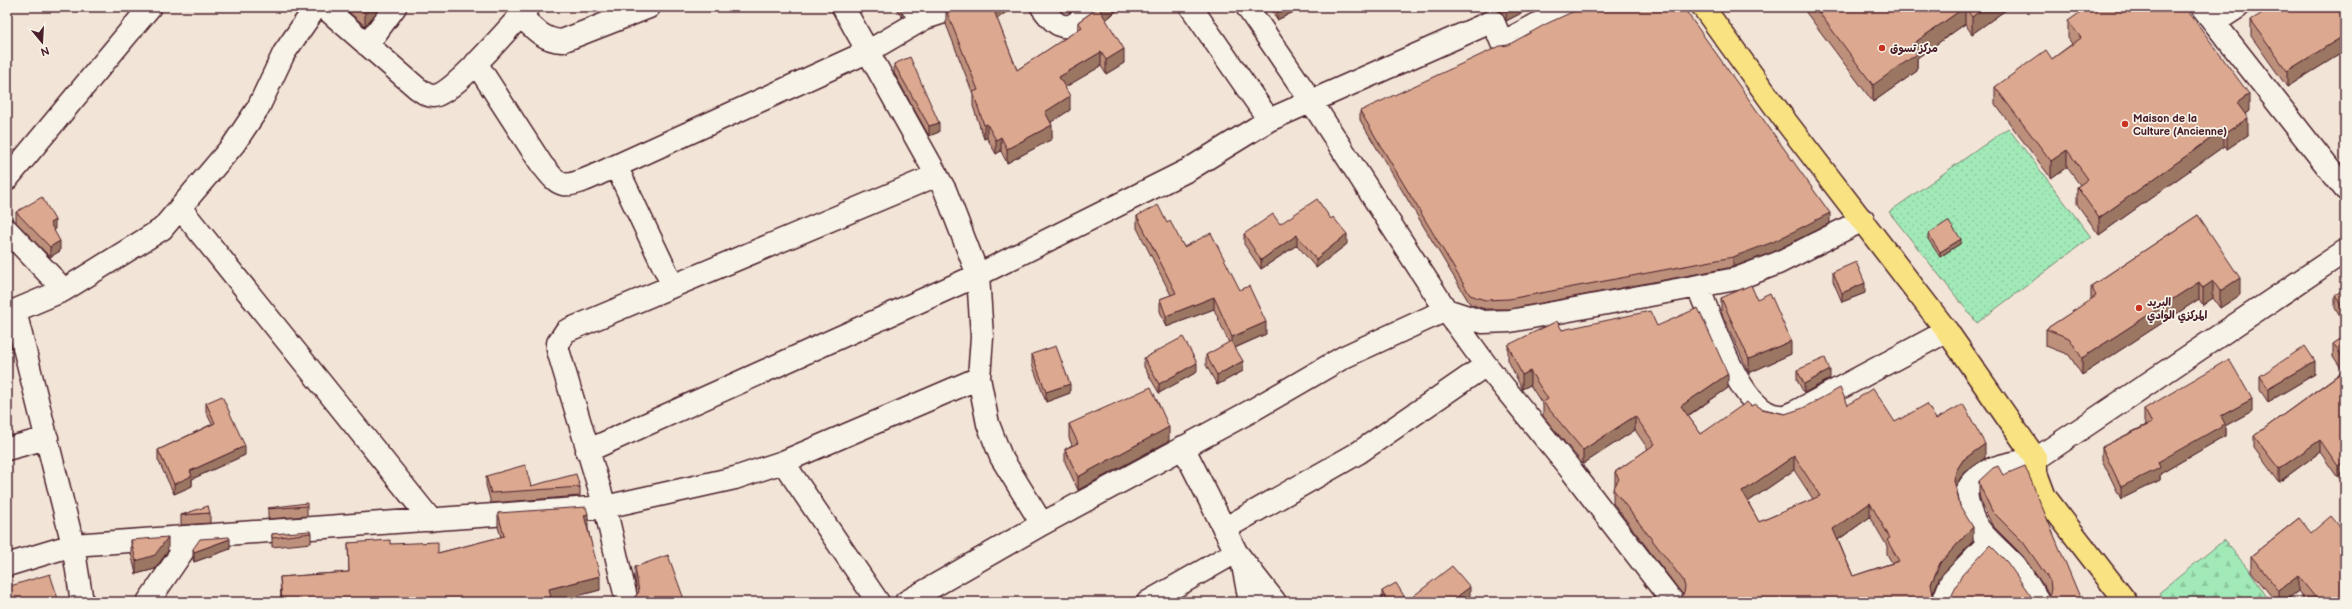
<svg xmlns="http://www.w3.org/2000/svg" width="2352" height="609" font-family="'Balsamiq Sans','Playpen Sans Arabic',sans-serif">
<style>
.forest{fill:url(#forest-firs);stroke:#768472}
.park{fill:url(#park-dots);stroke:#768472}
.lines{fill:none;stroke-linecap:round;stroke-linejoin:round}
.minor-casing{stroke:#4a1f2b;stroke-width:25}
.major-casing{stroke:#4a1f2b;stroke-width:25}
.minor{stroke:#f7f3e8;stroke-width:22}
.major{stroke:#f8e281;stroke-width:22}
.wall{fill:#bd907b;stroke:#4a1f2b;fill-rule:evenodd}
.shaded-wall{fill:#9a7664;stroke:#4a1f2b}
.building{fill:#dca88f;stroke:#4a1f2b;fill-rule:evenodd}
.poi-dot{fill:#c8321e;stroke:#f7f3e8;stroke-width:1.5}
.labels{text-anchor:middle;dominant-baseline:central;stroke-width:3.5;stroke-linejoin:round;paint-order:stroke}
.poi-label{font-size:11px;font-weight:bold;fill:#4a1f2b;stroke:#f7f3e8;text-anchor:start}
</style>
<defs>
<pattern id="forest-firs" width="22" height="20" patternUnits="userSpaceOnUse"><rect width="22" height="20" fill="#a1eab8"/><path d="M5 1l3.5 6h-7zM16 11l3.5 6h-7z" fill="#8cc89e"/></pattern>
<pattern id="park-dots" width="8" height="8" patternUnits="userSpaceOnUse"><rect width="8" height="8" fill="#a1eab8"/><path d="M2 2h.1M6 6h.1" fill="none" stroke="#8cc89e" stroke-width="1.8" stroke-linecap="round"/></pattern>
</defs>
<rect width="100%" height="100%" fill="#f2e4d6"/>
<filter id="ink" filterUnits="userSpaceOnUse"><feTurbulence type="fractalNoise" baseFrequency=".025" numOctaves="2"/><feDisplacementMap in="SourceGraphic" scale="8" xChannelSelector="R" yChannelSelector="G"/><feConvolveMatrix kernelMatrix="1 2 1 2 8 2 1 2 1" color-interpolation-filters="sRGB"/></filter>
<g filter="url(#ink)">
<path class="forest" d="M2224 540 2250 571 2270 602H2166L2159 593Z"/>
<path class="park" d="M2008 128 2091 237 1977 323 1889 212Z"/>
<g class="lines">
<g class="minor-casing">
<path id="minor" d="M324 7 417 88C422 91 426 96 433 96 453 95 512 24 528 7
M843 7 945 190 978 275 982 337 979 378 988 424 1001 457 1042 524
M912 7 925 18 959 7
M1042 7C1063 37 1072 28 1096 7
M1191 7 1269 120
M1247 7 1311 101 1446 310 1486 365 1571 470 1673 602
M2202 7 2345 189
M520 15C533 28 543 40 562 41L649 7
M2215 22 2238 7
M367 45 395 7
M476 63 542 165C548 171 554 182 563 184 576 187 603 171 616 166L867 52 925 18
M616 166 673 286
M7 179 150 7
M181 209 431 520
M7 230 64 290
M1698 287C1712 319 1740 415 1780 416 1785 417 1792 413 1797 411L1947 331
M15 311 73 545 82 602
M7 314 64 290 162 229 234 144 258 108 284 53 316 7
M1183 447 1236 552 1275 602
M7 449 47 438
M587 451 978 275 1188 170 1269 120 1493 21 1502 43 1569 7
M783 462 878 602
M1224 529 1358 453 1486 365
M7 565 73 545 605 507 735 478 783 462 979 378
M1243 565 1250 602
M148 602 193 536
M627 602 605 507 558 350V343L566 331 937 175
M906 602 1042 524 1251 411 1344 357 1446 310 1483 322 1510 321 1736 279 1778 263 1863 220
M1148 602 1236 552
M1943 602 1951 582 1989 542
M2039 602C2031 590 2023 575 2013 564 1989 538 1971 532 1966 492 1980 465 2009 464 2036 459L2345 251"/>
</g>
<g class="major-casing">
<path id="major" d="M1703 7 1787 123 1947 331 2036 459V473L2045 497 2126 602"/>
</g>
<use href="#minor" class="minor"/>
<use href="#major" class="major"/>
</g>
<path class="wall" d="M343 7H381L365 26Z
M895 7H902V17Z
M954 7H1013L997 19 1017 70 1078 30V22L1095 10 1098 7H1121L1106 20 1124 63 1106 74 1101 66 1065 87 1070 110 1051 122 1052 139 1007 163 1001 151 996 154 987 138 984 139 973 106V94L946 24V10Z
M1066 7H1076L1070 12Z
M1270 7H1304L1277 20Z
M1491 7H1533L1506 21 1501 11Z
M1802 7H2010L1972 34 1965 24 1917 58V71L1873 102Z
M2345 7V51L2287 87 2251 36V20Z
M2068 21 2249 111 2245 114 2248 135 2227 149 2224 146 2099 235 2077 204V187L2080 185 2067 167 2051 178 1995 104V87L2052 59 2072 44 2068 38Z
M894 64 939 132 929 136 894 73Z
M1360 111 1830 223 1773 252 1733 267 1509 309H1485L1470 304 1360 120Z
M16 212 55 230H54L60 251 50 257 16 222Z
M2198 215 2240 295 2220 308 2213 298 2203 305 2199 299 2082 375 2069 355 2046 346V329L2091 300V286Z
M1137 216 1167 223 1184 247 1240 290 1266 334 1235 348 1243 371 1217 385 1206 365V355L1229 343 1214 309 1166 327 1160 311V299L1171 295 1137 228Z
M1280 224 1347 244 1316 268 1297 245 1261 269 1244 244V234Z
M1928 234 1961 243 1940 257 1928 239Z
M1833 272 1865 293 1842 302 1833 281Z
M2345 289V326L2335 308V295Z
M1721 298 1757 299 1791 354 1749 373 1721 312Z
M1657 326 1728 388 1688 416 1701 434 1751 406 1785 414 1848 405 1895 422 1936 419 1985 458 1963 474 1956 485 1960 506 1973 541 1940 577 1933 594V595L1938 599 1944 600 2033 599 2040 600 2049 594 2037 576 2023 556 1992 525 1981 502 1979 495V481L2003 475 2082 602 1674 600 1680 598 1683 595 1613 503V489L1615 486V472L1648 449 1635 430 1583 464 1543 416V405L1530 385 1522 389 1508 360V345L1562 330ZM1794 470 1813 499 1759 522 1748 502ZM1870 517 1887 546V554L1892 563 1853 576 1838 540Z
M2345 336V474L2338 478 2320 452 2279 482 2254 448V436L2343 371 2333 356V344Z
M1032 354 1070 393 1046 402 1032 364Z
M1144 358 1197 372 1159 393 1144 367Z
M1797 370 1830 379 1804 393 1797 380Z
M2315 374 2268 402 2260 390V376Z
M206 403 245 455 192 479V486L174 494 158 460V450L212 424 206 412Z
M2144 409 2252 411 2225 426V436L2160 474V480L2121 499 2102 460V447L2146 425 2144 422Z
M1069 424 1169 441 1078 490 1065 462V449L1072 445 1069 438Z
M486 476 531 486 580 487V496L491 503 486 485Z
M307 506V516L268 519V508Z
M210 513V523L181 525V515Z
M498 513 588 528 600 590 554 602H281L280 577 349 572 348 543 390 544 438 553 501 537 498 527Z
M2299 518 2345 602H2306L2298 591 2284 602H2276L2251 571V556Z
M311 533V543L272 547V534Z
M131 540 168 551 155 569 136 574 131 553Z
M193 549H230L194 562 193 559Z
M635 567 685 602H633V599L637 594 635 580Z
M1382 591 1407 601 1470 599 1465 602H1382Z"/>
<path class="shaded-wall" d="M370 7H381L365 26V13Z
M994 7H1013L993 22V8Z
M1070 7H1076L1070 12Z
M1104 7H1121L1100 24V10Z
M1277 7H1304L1277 20Z
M1508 7H1533L1506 21V8Z
M1965 7V24L1917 58V71L1873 102V85L1910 46Z
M1985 7H2010L1972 34V17Z
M2345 35V51L2287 87V71Z
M1124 49V63L1106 74V60Z
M1101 52V66L1059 91V77Z
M2249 94V111L2237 120V103Z
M1070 96V110L1045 126V112Z
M2248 118V135L2227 149V132Z
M939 123V132L929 136V126Z
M987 124V138L984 139V125Z
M1052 125V139L1007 163V149Z
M2224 129V146L2099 235V218Z
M1001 137V151L996 154V140Z
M2067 150V167L2051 178V161Z
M1830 213V223L1773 252 1733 267V257Z
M55 220V230L50 232V223Z
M1347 234V244L1316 268V259Z
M1297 235V245L1261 269V260Z
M1961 239V243L1940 257V252Z
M60 241V251L50 257V247Z
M2240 278V295L2220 308V291Z
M2213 281V298L2203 305V288Z
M2199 282V299L2082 375V358Z
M1865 283V293L1842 302V293Z
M1214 297V309L1166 327V316Z
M1266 322V334L1232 349V337Z
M1791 341V354L1749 373V359Z
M1243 361V371L1217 385V375Z
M2315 361V374L2268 402V388Z
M1197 363V372L1159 393V384Z
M1830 370V379L1804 393V384Z
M1530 371V385L1522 389V375Z
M1728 374V388L1681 420V406Z
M1070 384V393L1046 402V392Z
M2252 399V411L2225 426V436L2160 474V480L2121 499V487L2158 462 2221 416Z
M1635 416V430L1583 464V450Z
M1169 427V441L1078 490V477Z
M2320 440V452L2279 482V469Z
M1985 444V458L1963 474 1956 485 1954 494V480L1956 471 1963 460Z
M245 446V455L192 479V486L174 494V484L190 471Z
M1794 456V470L1742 506V492Z
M2345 461V474L2338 478V466Z
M1870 503V517L1833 543V529Z
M588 514V528L584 529V515Z
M1973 527V541L1940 577 1931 598V584L1940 563Z
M168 537V551L155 569 136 574V561Z
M230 539V549L194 562V552Z
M600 576V590L554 602H531L549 589Z
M2298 576V591L2284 602H2279V591Z
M1470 587V599L1465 602H1450Z"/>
<path class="building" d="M359 7H370L365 13Z
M954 7H994L993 8 1017 70 1082 27 1078 22 1095 10 1098 7H1104L1100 10 1124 49 1106 60 1101 52 1059 77 1070 96 1045 112 1052 125 1007 149 1001 137 996 140 987 124 984 125 973 92 978 90 946 10Z
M1583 7H1683L1830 213 1773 242 1733 257 1509 299 1485 300 1470 295 1360 111 1500 46 1508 45 1546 24Z
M1815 7H1965L1910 46 1917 54 1873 85Z
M1965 7H1985L1972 17Z
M2088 7H2185L2249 94 2237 103 2248 118 2227 132 2224 129 2099 218 2077 187 2088 179 2067 150 2051 161 1995 87 2046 50 2052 59 2081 38 2068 21Z
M2272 7H2345V35L2287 71 2251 20Z
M910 57 939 123 929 126 894 64Z
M42 197 55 220 50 223 60 241 50 247 16 212Z
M1317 199 1331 219 1333 217 1347 234 1316 259 1297 235 1261 260 1244 234 1273 214 1280 224Z
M1158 205 1167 223 1170 221 1184 247 1211 233 1240 290 1249 286 1266 322 1232 337 1214 297 1166 316 1160 299 1176 293 1137 216Z
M2198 215 2240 278 2220 291 2213 281 2203 288 2199 282 2082 358 2069 338 2046 329 2096 296 2091 286Z
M1948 221 1961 239 1940 252 1928 234Z
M1856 262 1865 283 1842 293 1833 272Z
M1751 285 1757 299 1770 293 1791 341 1749 359 1721 298Z
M2345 289V313L2335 295Z
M1698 308 1728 374 1681 406 1701 434 1747 402 1751 406 1755 404 1762 409 1785 414 1803 408 1840 388 1848 405 1873 388 1895 422 1927 404 1936 419 1963 404 1985 444 1963 460 1956 471 1954 480 1960 506 1973 527 1940 563 1931 584 1933 595 1938 599 1944 600 1951 597 1962 575 1990 545 2007 562 2033 599 2040 600 2050 594 2051 588 2050 581 2037 562 2023 542 1992 511 1981 488 1979 481 1993 468 1998 466 2003 475 2025 466 2082 602H1660L1667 599 1674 600 1680 598 1684 593 1685 587 1683 580 1613 489 1619 479 1615 472 1655 444 1635 416 1583 450 1543 402 1548 399 1530 371 1522 375 1508 345 1557 321 1562 330 1650 311 1657 326ZM1794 456 1820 496 1759 522 1742 492ZM1870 503 1890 538 1887 540 1899 561 1853 576 1833 529Z
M2345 336V361L2333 344Z
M1183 337 1197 363 1159 384 1144 358Z
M1231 341 1243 361 1217 375 1206 355Z
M1056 346 1070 384 1046 392 1032 354Z
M2305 346 2315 361 2268 388 2260 376Z
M1825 358 1830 370 1804 384 1797 370Z
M2229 359 2252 399 2221 416 2225 424 2158 462 2160 468 2121 487 2102 447 2152 423 2144 409Z
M2345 370V461L2338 466 2320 440 2279 469 2254 436Z
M1151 387 1169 427 1078 477 1065 449 1078 443 1069 424Z
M222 396 245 446 190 471 192 476 174 484 158 450 215 423 206 403Z
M525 465 531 486 576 474 580 487 491 493 486 476Z
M307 503V506L268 509V508Z
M208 506 210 513 181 515Z
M586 507 588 514 584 515 600 576 549 589 551 597 531 602H282L280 577 349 572 348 543 390 540V544L438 542V553L504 536 498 513Z
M2331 516 2345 533V602H2319L2298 576 2279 591 2251 556 2299 518 2311 533Z
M310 531 311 533 272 538V534Z
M168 537 155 555 136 561 131 540Z
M229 537 230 539 194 552 193 549 200 539Z
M668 555 685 602H634L633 599 639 592 635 567Z
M1452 566 1470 587 1450 602H1387L1382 591 1396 583 1407 601Z
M50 574 59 602H7V587Z"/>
</g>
<g class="poi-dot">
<circle cx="1882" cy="48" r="4"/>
<circle cx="2125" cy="124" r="4"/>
<circle cx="2139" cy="308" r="4"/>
</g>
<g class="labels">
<g class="poi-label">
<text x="1890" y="48">مركز تسوق</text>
<text x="2133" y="118">Maison de la<tspan x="2133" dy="13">Culture (Ancienne)</tspan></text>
<text x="2147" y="302">البريد<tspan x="2147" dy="13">المركزي الوادي</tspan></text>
</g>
</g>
<rect width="2352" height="609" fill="none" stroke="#f7f3e8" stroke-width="24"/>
<rect x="12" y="12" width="2328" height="585" fill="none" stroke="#4a1f2b" stroke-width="1.5" filter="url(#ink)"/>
<g transform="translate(42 42) rotate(162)" stroke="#f7f3e8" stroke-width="3" paint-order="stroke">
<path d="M0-3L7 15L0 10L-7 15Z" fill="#4a1f2b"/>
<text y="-6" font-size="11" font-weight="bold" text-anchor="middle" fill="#4a1f2b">N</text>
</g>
</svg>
